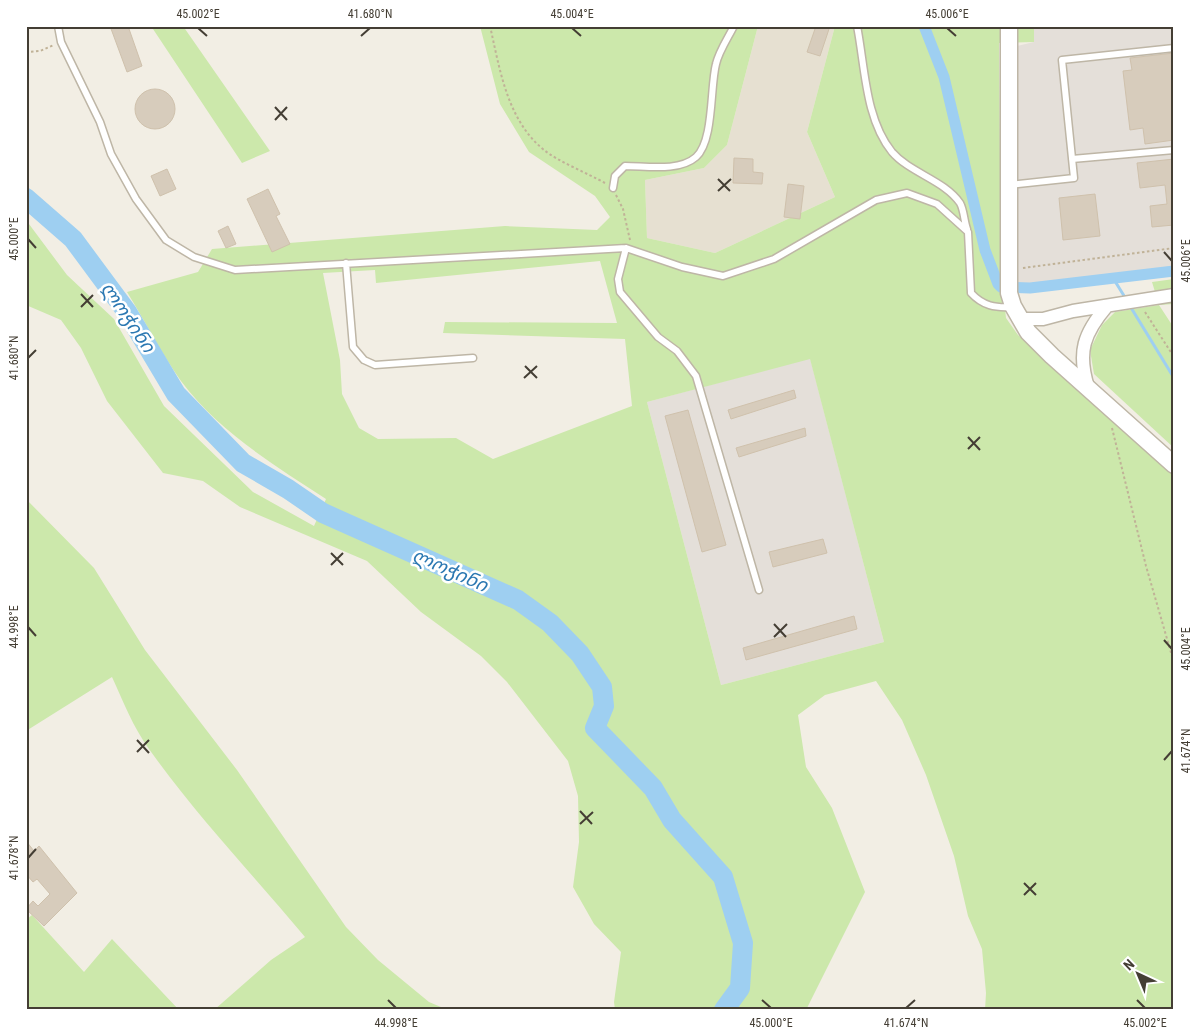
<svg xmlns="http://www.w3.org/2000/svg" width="1200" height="1036" font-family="'Roboto Condensed','Noto Sans Georgian',sans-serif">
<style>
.residential{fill:#e6e0d1}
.industrial{fill:#e4dfd9}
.green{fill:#cce8ab;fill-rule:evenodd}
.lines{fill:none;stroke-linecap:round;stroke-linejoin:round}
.stream{stroke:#9ecff1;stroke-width:3}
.canal{stroke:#9ecff1;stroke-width:11}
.river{stroke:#9ecff1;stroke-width:20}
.building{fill:#d7ccbc;stroke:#cfc1ac}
.service-casing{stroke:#beb6a6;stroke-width:9}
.minor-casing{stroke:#beb6a6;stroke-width:15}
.tertiary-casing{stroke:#beb6a6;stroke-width:19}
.path{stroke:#c0b297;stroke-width:2;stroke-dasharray:2.5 2.5;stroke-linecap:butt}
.service{stroke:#fff;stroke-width:6}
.minor{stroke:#fff;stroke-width:12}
.tertiary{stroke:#fff;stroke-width:16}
.ticks{fill:none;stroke:#443e34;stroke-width:2}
.labels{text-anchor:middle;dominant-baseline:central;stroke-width:5;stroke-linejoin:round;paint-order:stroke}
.water-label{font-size:19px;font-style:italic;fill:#2b78b2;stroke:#fff}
.neatline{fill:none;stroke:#443e34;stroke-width:2}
.ticks-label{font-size:12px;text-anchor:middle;fill:#443e34}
</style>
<rect width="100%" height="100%" fill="#f2eee4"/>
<path class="residential" d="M758 26H835L807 132 835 197 715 253 647 238 645 180 704 168 727 145Z"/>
<path class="industrial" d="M1034 26H1174V271L1030 288 1018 287 1009 273V48L1034 42Z
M810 358 884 642 721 685 647 402Z"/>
<path class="green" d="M151 26H183L270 151 242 163Z
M480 26H758L727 145 704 168 645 180 647 238 715 253 835 197 807 132 835 26H1034V42L999 43 1001 272 1006 318 1018 335 1174 475V1010H985L986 993 982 949 968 916 954 856 926 775 902 720 876 681 825 695 798 715 806 767 832 808 865 892 806 1010H615L614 1002 621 952 594 924 573 887 579 842 578 796 568 761 507 682 481 656 421 612 367 561 240 507 203 481 163 473 107 401 81 348 61 320 26 305V220L67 275 114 319 164 406 253 492 314 526 326 499C274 465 219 432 181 381 161 353 145 321 127 292L198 272 212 249 505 226 597 230 610 217 595 196 529 152 500 104ZM600 261 617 323 445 322 443 333 625 339 632 406 493 459 456 438 378 439 359 428 342 394 340 360 323 273 375 270 376 283ZM810 359 884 642 721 685 647 402Z
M1174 279V304L1159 305 1174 328V448L1094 374 1090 350 1102 325 1115 312 1159 305 1152 282Z
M26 499 94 568 145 650 237 770 346 927 378 960 429 1002 448 1010H214L271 960 305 937C253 875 196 815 149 749 133 727 123 701 112 677L26 731Z
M32 915 84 972 112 939 179 1010H26V920Z"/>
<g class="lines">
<path class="stream" d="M1113 278 1126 299
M1130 306 1174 378"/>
<path class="canal" d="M924 26 944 77 985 250 998 284 1001 287 1030 288 1174 271"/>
<path class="river" d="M26 198 73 239 127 312 176 394 243 463 288 489 323 513 518 600 550 623 580 654 602 687 604 706 595 728 653 788 672 820 723 877 743 943 740 988 724 1010"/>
</g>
<path class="building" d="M110 26H128L142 66 127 72Z
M816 26H830L820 56 807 52Z
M1174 53V140L1145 144 1143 128 1130 130 1123 71 1132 70 1130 58Z
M135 109a20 20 0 1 1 40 0a20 20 0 1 1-40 0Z
M734 158 753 159V172L763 173 762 184 733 183Z
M1174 159V225L1152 227 1150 206 1167 204 1165 185 1140 188 1137 163Z
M167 169 176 189 160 196 151 176Z
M788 184 804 186 800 219 784 217Z
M268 189 280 214 276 216 290 244 272 252 247 199Z
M1095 194 1100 236 1063 240 1059 198Z
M228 226 236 244 226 248 218 231Z
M794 390 796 398 731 419 728 410Z
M688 410 726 545 702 552 665 416Z
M805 428 806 436 739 457 736 448Z
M823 539 827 553 773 567 769 552Z
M854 616 857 629 746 660 743 648Z
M26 841 34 851 39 846 77 893 44 926 26 909 33 901 38 906 50 894 37 879 33 882 26 874Z"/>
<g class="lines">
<g class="service-casing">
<path id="service" d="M58 26 61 42 100 122 111 154 136 199 166 240 194 257 235 270 626 248 682 267 723 276 774 259 876 200 907 193 937 204 968 232 971 293C983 306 995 308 1012 307
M857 26C865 66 865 119 892 152 910 173 944 180 960 203 964 210 964 221 967 229
M1072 159 1174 150
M1010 185 1074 178 1062 60 1174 48
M613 188 615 176 625 166C646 166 679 172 696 157 714 141 710 87 716 64 719 51 728 38 734 26
M626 248 618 279 620 292 658 337 677 351 696 376 759 590
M346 263 353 347 364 360 375 365 473 358"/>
</g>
<g class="minor-casing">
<path id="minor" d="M1019 319H1043L1073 311 1174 295
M1088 387C1077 352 1084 333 1107 306"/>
</g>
<g class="tertiary-casing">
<path id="tertiary" d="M1009 26V293L1013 306 1028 332 1052 356 1174 465"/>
</g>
<path class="path" d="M490 26C500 70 507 120 544 150 559 162 587 173 605 183
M26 52 40 51 54 45
M616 195 623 209 630 240
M1023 268 1174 248
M1145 312 1174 357
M1112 428 1146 566 1174 663"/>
<use href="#service" class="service"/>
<use href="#minor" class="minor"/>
<use href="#tertiary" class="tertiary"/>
</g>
<path class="ticks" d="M198 28 207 36M572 28 581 36M947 28 956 36M361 36 370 28M275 107 287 120M275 120 287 107M718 179 730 191M718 191 731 179M28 239 36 248M1164 252 1172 261M81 294 93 307M81 307 93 295M28 358 36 350M525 366 537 378M524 378 537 366M968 437 980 450M968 449 980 437M331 553 343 565M331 565 343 553M774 624 786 637M28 627 36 636M774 637 787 624M1164 640 1172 649M137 740 149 753M137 752 149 740M1164 760 1172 751M580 811 592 824M580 824 593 812M28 858 36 849M1024 883 1036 895M1024 895 1036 883M388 1000 396 1008M762 1000 771 1008M1137 1000 1145 1008M906 1008 915 1000"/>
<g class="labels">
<g class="water-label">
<text transform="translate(128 317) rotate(56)">ლოჭინი</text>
<text transform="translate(450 570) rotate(24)">ლოჭინი</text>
</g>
</g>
<rect width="1200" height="1036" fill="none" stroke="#ffffff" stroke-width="55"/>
<g transform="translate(1138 974) rotate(316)" stroke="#ffffff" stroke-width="4" paint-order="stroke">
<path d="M0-4L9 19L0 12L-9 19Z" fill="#443e34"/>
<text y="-8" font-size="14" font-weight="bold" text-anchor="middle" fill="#443e34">N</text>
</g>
<rect x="28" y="28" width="1144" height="980" class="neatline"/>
<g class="ticks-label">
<text x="198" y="18">45.002°E</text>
<text x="370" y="18">41.680°N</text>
<text x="572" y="18">45.004°E</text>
<text x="947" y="18">45.006°E</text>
<text transform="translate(14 239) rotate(-90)" y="4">45.000°E</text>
<text transform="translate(1186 261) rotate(-90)" y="4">45.006°E</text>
<text transform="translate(14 358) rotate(-90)" y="4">41.680°N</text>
<text transform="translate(14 627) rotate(-90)" y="4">44.998°E</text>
<text transform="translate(1186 649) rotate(-90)" y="4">45.004°E</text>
<text transform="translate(1186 751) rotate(-90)" y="4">41.674°N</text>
<text transform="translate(14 858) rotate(-90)" y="4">41.678°N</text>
<text x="396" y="1027">44.998°E</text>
<text x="771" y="1027">45.000°E</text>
<text x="906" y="1027">41.674°N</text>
<text x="1145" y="1027">45.002°E</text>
</g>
</svg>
